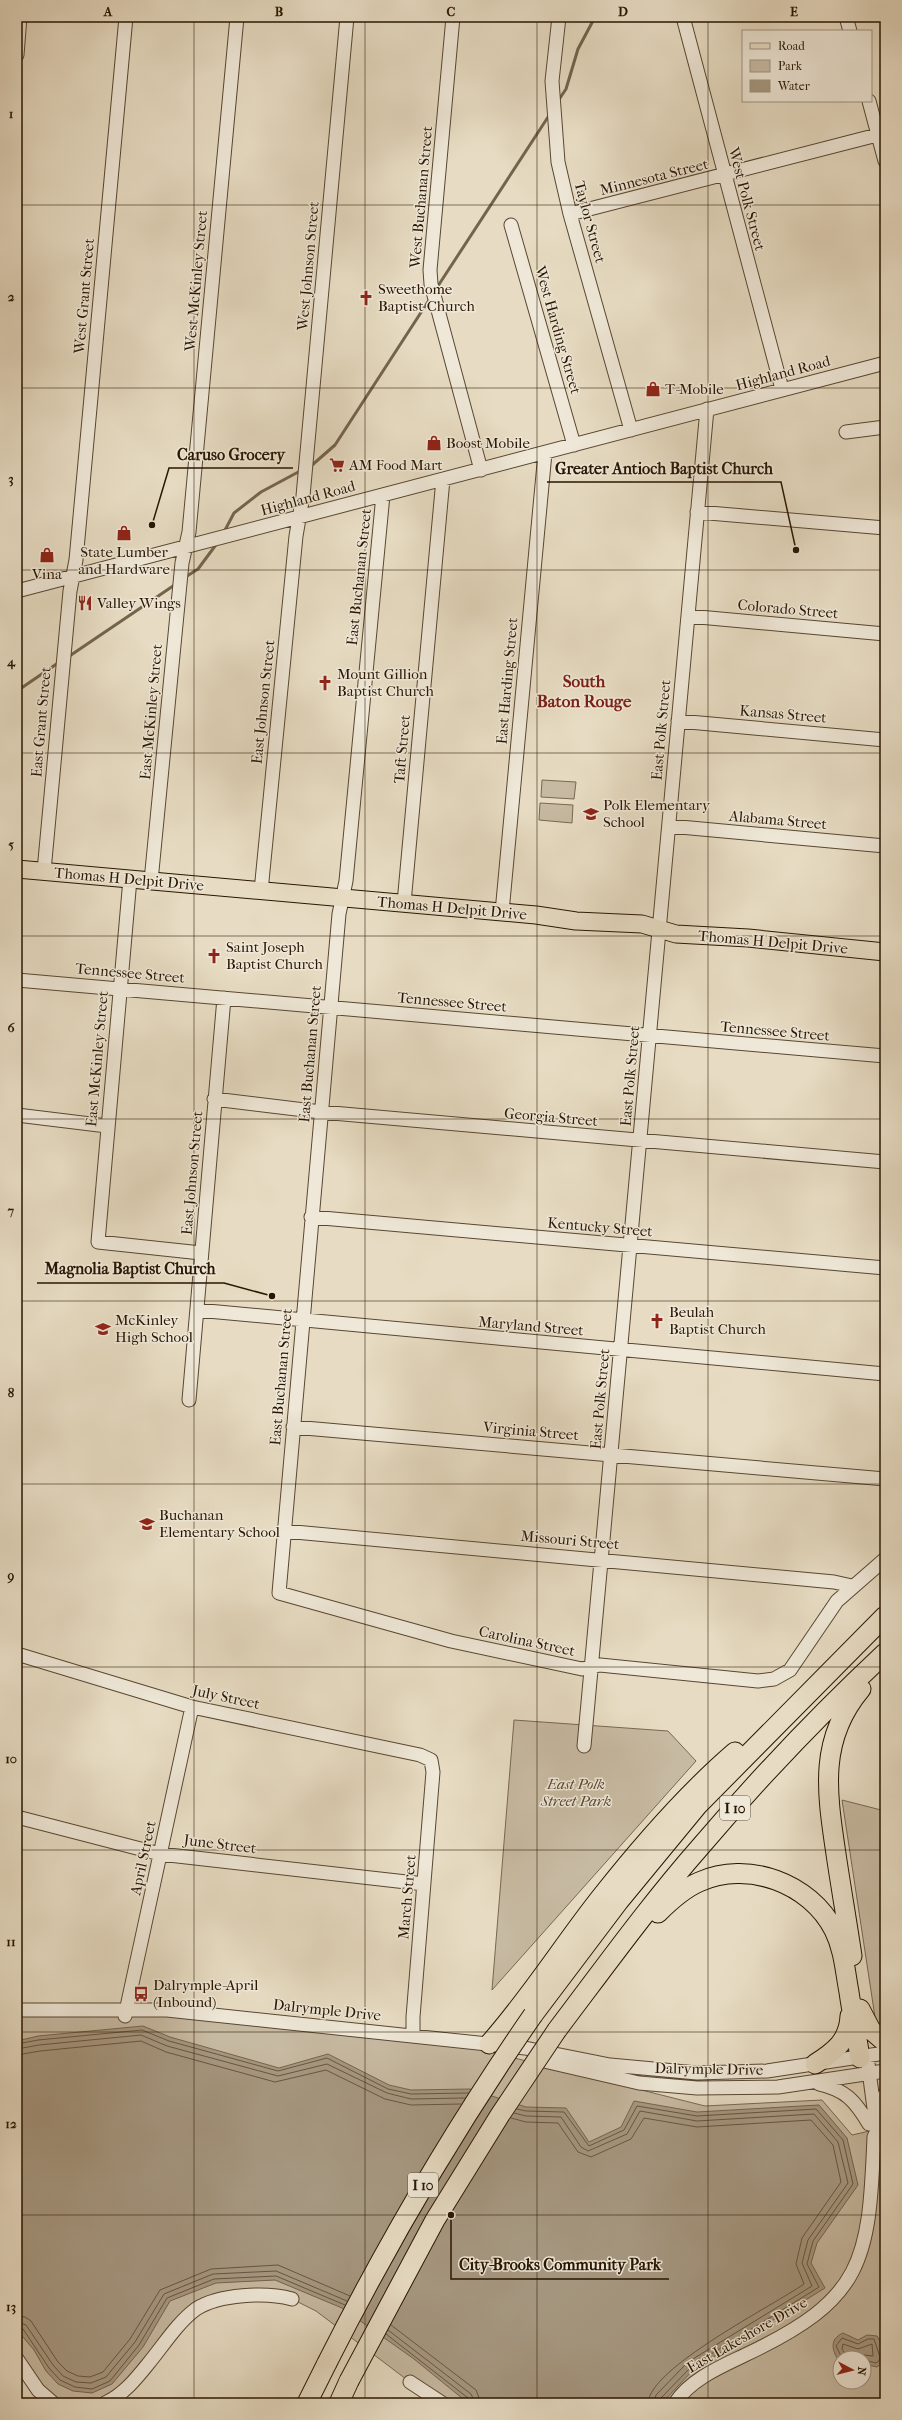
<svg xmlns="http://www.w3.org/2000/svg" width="902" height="2420" font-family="'IM FELL French Canon',serif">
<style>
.green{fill:#c7baa2;stroke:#786852;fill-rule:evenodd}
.water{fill:#a69881;stroke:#74644e}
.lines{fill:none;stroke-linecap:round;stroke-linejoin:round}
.shore{stroke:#675642;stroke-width:1}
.stream{stroke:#74644e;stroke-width:3}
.minor-casing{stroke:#584732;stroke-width:15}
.major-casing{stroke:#281502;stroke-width:19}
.highway-casing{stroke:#281502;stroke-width:21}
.minor{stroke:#efe8d8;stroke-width:13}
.major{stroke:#e7dcc3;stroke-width:17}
.highway{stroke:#e7dcc3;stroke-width:19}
.highway-bridge-casing{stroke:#281502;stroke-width:21;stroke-linecap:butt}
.highway-bridge{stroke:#e7dcc3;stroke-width:19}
.grid{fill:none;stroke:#281502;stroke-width:1;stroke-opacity:0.55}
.labels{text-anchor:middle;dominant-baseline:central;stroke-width:3;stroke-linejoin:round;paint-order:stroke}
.shield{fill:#efe8d8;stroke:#645442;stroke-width:1}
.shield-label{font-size:14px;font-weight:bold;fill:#281502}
.street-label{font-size:15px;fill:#281502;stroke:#efe8d8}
.poi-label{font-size:15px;fill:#281502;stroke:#efe8d8;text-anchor:start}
.park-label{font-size:15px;font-style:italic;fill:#584732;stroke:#efe8d8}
.quarter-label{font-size:17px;font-weight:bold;fill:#7a1f14;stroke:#efe8d8}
.leader{fill:none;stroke:#281502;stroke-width:1.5}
.callout-dot{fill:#281502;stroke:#efe8d8;stroke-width:1.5}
.callout-label{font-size:16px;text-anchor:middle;font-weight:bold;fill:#281502;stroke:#efe8d8;stroke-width:3;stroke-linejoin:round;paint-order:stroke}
.neatline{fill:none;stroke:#281502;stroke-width:1.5}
.grid-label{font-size:13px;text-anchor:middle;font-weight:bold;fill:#281502}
</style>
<rect width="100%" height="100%" fill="#e7dcc3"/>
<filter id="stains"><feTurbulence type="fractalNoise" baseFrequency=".005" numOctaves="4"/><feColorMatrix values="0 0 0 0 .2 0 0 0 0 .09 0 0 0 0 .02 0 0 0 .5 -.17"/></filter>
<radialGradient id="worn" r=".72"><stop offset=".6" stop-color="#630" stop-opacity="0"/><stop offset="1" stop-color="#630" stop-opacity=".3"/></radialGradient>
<path class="green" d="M542 780 576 782 574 799 541 797Z
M540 803 573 805 572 823 539 820Z
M514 1720 668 1731 696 1761 492 1990Z
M842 1800 885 1811V2083Z
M17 2008 127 2009 435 2038 705 2106 822 2100 852 2135 883 2128 885 2120V2403H442L410 2382 316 2311 292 2299 207 2304 127 2388 101 2403H58L17 2361ZM840 2358H864V2382H840Z"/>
<path class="water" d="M143 2026 170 2037 279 2068 328 2054 389 2085 411 2090 470 2089 526 2107 566 2108 589 2142 621 2127 634 2101 697 2112 819 2105 847 2138 858 2185 817 2243 811 2263 825 2288 694 2369 662 2403H468L414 2359 342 2308 275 2280 216 2283 170 2301 143 2347 112 2384 92 2393 73 2391 58 2384 46 2371 34 2350 17 2330V2041L38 2036Z
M843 2333 858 2340 867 2335 877 2336 881 2343 883 2362 877 2367 864 2364V2358H840L839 2361C832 2351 829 2339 843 2333Z"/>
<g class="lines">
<path class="shore" d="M17 2044 38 2040 142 2030 169 2041 278 2071 327 2058 388 2089 411 2094 468 2093
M17 2049 39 2045 141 2035 167 2046 278 2076 327 2064 387 2093 411 2099 465 2098
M17 2055 40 2051 141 2041 166 2052 275 2082 326 2070 385 2099 411 2105 461 2104
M517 2109 526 2111 564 2112 589 2146 624 2130 637 2106 697 2116 816 2109 843 2140 853 2184 813 2241 807 2264 819 2287 692 2366 660 2399 659 2403
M514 2113 526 2116 561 2117 581 2147 588 2151 627 2134 640 2111 697 2121 814 2114 838 2142 848 2183 808 2240 802 2263 812 2286 688 2362 656 2395 654 2403
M511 2118 526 2122 558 2123 578 2152 591 2157 631 2139 644 2118 697 2127 811 2120 833 2145 841 2182 802 2238 796 2264 804 2284C774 2305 649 2368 648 2403
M17 2316 25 2317 31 2321 58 2362 67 2371 78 2376 90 2377 103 2372 130 2339 160 2290 211 2269 278 2265 350 2296
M17 2322 26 2325 53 2365 63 2376 76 2382 91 2383 106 2377 135 2342 164 2294 213 2274 276 2271 347 2301
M391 2325 476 2390 481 2403
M17 2327 23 2329 49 2368 60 2380 75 2387 92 2389 110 2381 139 2345 167 2298 214 2279 276 2276 345 2305
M388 2330 471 2394 475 2403
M386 2334 468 2398 470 2403
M842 2358 836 2346 842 2338 858 2344 868 2339H874L880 2357 879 2361 876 2363 864 2360
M848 2358 842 2349 843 2344 858 2349 872 2344 873 2356 864 2355 858 2358"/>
<path class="stream" d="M558 101 566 89 578 49 595 17
M436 289 550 114
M311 466 335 445 431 297
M224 532 234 513 261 492 302 470
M184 578 198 569 218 542
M68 657 176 584
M17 691 58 663"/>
<g class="minor-casing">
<path id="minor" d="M453 17 430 270 431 284 481 470
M559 17 552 81 558 162 570 214 631 430
M683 17 782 389
M846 17 850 31
M17 55 20 17
M869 101 885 161
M570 214 885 133
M511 225 574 445
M846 432 885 427
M383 495 346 881 339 914 279 1593 451 1641 582 1669 600 1665 758 1681 774 1679 790 1670 837 1601 885 1559
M697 512 885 528
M17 591 885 363
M688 616 885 634
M678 721 885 740
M669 826 885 846
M44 871 70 591 76 560 126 17
M130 879 98 1242 201 1253
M151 881 182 563 189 532 237 17
M261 891 296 536 303 496 347 17
M404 903 443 479
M502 912 545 453
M17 980 885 1056
M214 1099 321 1112 885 1162
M17 1115 107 1126
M311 1217 885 1268
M197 1310 885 1374
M189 1400 224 998
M293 1427 885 1479
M284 1531 834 1582 852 1586
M17 1654 192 1707 420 1755 431 1760 433 1772 413 2017V2036
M584 1746 707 409
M17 1817 160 1854 424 1884
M17 2010H167L525 2048 610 2065 697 2073 767 2071 885 2053
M125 2016 192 1707
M544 2061 639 2083 697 2088 778 2087 885 2071
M819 2084C846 2090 855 2101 869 2124
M878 2114 885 2094
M17 2359 38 2390 53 2403
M410 2382 442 2403
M105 2403C123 2395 136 2379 148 2364 163 2346 177 2323 196 2309 219 2294 266 2292 292 2299
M675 2403C691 2379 720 2367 745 2355 864 2299 869 2262 874 2137L877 2131 867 2056"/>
</g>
<g class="major-casing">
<path id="major" d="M17 869 536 915 576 921 642 924 676 934 748 938 885 952"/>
</g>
<g class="highway-casing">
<path id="highway" d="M658 1913C670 1901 683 1889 699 1882 748 1860 810 1883 834 1930 844 1950 845 1971 849 1992 852 2014 857 2036 860 2058
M852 1956C847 1922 841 1888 836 1854 827 1793 818 1740 861 1689
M860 2009 871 2030 885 2042
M533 2015 619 1901 698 1805 885 1616
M557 2030C604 1968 650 1904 701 1846 759 1778 820 1714 885 1653
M489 2044C530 1998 563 1945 601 1897 642 1845 685 1795 735 1752
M815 2064C834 2052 849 2041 850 2016
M307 2403 327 2363
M339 2403 349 2381"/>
</g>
<use href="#minor" class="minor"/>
<use href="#major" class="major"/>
<use href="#highway" class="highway"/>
<g class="highway-bridge-casing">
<path id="highway-bridge" d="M327 2363C388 2242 456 2126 533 2015
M349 2381 435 2220 500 2115 557 2030"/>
</g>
<use href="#highway-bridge" class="highway-bridge"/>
</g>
<path class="grid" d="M194 17V2403M365 17V2403M537 17V2403M708 17V2403M17 205H885M17 388H885M17 570H885M17 753H885M17 936H885M17 1119H885M17 1301H885M17 1484H885M17 1667H885M17 1850H885M17 2032H885M17 2215H885"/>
<defs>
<g id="church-bare" transform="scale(1.2)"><path d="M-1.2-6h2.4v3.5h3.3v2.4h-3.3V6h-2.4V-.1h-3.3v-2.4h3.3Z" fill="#8f2418" stroke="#efe8d8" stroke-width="2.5" paint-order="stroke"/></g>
<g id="shop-bare" transform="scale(1.2)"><path d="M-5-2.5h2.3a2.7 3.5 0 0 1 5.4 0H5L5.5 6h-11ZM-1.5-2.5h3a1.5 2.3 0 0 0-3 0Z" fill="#8f2418" stroke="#efe8d8" stroke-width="2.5" paint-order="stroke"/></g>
<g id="supermarket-bare" transform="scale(1.2)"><path d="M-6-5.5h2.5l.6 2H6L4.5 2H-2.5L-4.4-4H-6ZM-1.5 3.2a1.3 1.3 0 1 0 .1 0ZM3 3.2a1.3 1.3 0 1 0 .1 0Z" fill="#8f2418" stroke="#efe8d8" stroke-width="2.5" paint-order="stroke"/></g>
<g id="restaurant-bare" transform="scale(1.2)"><path d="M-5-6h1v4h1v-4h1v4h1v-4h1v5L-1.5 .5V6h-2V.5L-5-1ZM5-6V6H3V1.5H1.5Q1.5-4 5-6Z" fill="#8f2418" stroke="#efe8d8" stroke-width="2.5" paint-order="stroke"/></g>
<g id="school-bare" transform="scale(1.2)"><path d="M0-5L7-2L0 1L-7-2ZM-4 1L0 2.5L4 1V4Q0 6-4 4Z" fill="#8f2418" stroke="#efe8d8" stroke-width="2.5" paint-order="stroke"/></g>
<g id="bus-bare" transform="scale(1.2)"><path d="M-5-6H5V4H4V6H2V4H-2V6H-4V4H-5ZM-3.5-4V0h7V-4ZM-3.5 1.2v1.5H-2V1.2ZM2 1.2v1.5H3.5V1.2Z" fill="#8f2418" stroke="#efe8d8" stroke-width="2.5" paint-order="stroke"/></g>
</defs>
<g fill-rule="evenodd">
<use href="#church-bare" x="366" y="298"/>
<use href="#shop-bare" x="653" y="389"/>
<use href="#shop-bare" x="434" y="443"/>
<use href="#supermarket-bare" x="337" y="465"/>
<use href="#shop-bare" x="124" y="533"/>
<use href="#shop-bare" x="47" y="555"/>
<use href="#restaurant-bare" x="85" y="603"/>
<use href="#church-bare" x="325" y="683"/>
<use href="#school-bare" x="591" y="814"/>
<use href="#church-bare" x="214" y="956"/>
<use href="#church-bare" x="657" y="1321"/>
<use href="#school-bare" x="103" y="1329"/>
<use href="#school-bare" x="147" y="1524"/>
<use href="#bus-bare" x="141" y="1994"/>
</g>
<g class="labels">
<g class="shield">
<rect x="720" y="1796" width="30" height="24" rx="3"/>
<rect x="408" y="2173" width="30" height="24" rx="3"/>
</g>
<g class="shield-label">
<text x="735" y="1808">I 10</text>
<text x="423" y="2185">I 10</text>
</g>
<g class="street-label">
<text transform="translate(654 177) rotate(-14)">Minnesota Street</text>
<text transform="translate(421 197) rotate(-85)">West Buchanan Street</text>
<text transform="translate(747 199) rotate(75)">West Polk Street</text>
<text transform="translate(590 222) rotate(75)">Taylor Street</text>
<text transform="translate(308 266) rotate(-85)">West Johnson Street</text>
<text transform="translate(196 281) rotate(-85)">West McKinley Street</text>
<text transform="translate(84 296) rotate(-85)">West Grant Street</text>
<text transform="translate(558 330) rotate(74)">West Harding Street</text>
<text transform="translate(783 373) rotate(-15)">Highland Road</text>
<text transform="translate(308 498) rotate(-15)">Highland Road</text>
<text transform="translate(359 577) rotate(-84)">East Buchanan Street</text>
<text transform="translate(788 609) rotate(5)">Colorado Street</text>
<text transform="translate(507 681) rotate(-85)">East Harding Street</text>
<text transform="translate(263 702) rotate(-84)">East Johnson Street</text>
<text transform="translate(151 712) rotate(-85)">East McKinley Street</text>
<text transform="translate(783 714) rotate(5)">Kansas Street</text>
<text transform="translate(41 722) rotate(-85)">East Grant Street</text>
<text transform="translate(661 730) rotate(-85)">East Polk Street</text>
<text transform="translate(402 749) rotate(-85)">Taft Street</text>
<text transform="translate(778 820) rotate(5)">Alabama Street</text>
<text transform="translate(129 879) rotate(5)">Thomas H Delpit Drive</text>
<text transform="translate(452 908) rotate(5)">Thomas H Delpit Drive</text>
<text transform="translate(773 942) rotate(5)">Thomas H Delpit Drive</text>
<text transform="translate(130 973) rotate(5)">Tennessee Street</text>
<text transform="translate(452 1002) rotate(5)">Tennessee Street</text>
<text transform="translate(775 1031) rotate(5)">Tennessee Street</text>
<text transform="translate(310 1054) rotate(-85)">East Buchanan Street</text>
<text transform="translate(97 1059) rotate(-85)">East McKinley Street</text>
<text transform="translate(630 1076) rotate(-85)">East Polk Street</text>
<text transform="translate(551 1117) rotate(5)">Georgia Street</text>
<text transform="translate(192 1173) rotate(-85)">East Johnson Street</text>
<text transform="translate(600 1227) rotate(5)">Kentucky Street</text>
<text transform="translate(531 1326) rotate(5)">Maryland Street</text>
<text transform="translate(281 1377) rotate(-85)">East Buchanan Street</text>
<text transform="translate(600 1399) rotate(-85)">East Polk Street</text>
<text transform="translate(531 1431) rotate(5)">Virginia Street</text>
<text transform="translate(570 1540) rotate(5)">Missouri Street</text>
<text transform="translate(527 1641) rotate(12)">Carolina Street</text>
<text transform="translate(226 1697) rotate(12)">July Street</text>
<text transform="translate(220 1844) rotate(7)">June Street</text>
<text transform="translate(143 1858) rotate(-78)">April Street</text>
<text transform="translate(407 1897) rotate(-85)">March Street</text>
<text transform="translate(327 2010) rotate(6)">Dalrymple Drive</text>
<text transform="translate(709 2069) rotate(1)">Dalrymple Drive</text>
<text transform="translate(747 2335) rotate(-30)">East Lakeshore Drive</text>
</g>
<g class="poi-label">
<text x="378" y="289">Sweethome<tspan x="378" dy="17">Baptist Church</tspan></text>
<text x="665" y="389">T-Mobile</text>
<text x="446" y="443">Boost Mobile</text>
<text x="349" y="465">AM Food Mart</text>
<text x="124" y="552" text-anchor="middle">State Lumber<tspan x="124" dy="17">and Hardware</tspan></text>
<text x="47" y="574" text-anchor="middle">Vina</text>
<text x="97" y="603">Valley Wings</text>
<text x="337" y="674">Mount Gillion<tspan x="337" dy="17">Baptist Church</tspan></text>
<text x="603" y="805">Polk Elementary<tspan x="603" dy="17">School</tspan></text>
<text x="226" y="947">Saint Joseph<tspan x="226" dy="17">Baptist Church</tspan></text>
<text x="669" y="1312">Beulah<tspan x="669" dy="17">Baptist Church</tspan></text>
<text x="115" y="1320">McKinley<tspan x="115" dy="17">High School</tspan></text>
<text x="159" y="1515">Buchanan<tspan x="159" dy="17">Elementary School</tspan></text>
<text x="153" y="1985">Dalrymple-April<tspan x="153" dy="17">(Inbound)</tspan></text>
</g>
<g class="park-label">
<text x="576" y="1784">East Polk<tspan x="576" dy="17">Street Park</tspan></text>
</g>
<g class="quarter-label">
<text x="584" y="681">South<tspan x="584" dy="20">Baton Rouge</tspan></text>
</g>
</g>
<path class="leader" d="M152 525L169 468H293M796 550L781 482H547M272 1296L224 1283H37M451 2215L451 2279H669"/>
<g class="callout-dot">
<circle cx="152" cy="525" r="4"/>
<circle cx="796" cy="550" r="4"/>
<circle cx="272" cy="1296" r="4"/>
<circle cx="451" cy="2215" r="4"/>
</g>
<g class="callout-label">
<text x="231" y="460">Caruso Grocery</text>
<text x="664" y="474">Greater Antioch Baptist Church</text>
<text x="130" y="1274">Magnolia Baptist Church</text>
<text x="560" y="2270">City-Brooks Community Park</text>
</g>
<rect width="902" height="2420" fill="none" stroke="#e7dcc3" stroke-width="44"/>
<rect x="742" y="30" width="130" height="72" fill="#efe8d8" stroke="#9f9482"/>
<rect x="750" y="43" width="20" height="6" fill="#e7dcc3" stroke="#9f9482"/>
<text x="778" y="50" font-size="12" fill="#281502">Road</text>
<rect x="750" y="60" width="20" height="12" fill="#c7baa2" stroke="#9f9482"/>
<text x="778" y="70" font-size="12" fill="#281502">Park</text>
<rect x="750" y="80" width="20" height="12" fill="#a69881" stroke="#9f9482"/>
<text x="778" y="90" font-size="12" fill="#281502">Water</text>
<g transform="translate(852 2370) rotate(97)"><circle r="19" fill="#efe8d8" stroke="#9f9482"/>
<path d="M0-3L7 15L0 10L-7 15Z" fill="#8f2418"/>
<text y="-6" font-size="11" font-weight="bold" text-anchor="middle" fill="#281502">N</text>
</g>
<rect x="22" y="22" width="858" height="2376" class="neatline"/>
<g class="grid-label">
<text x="108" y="16">A</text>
<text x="279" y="16">B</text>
<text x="451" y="16">C</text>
<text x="623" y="16">D</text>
<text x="794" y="16">E</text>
<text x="11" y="118">1</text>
<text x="11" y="301">2</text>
<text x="11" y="483">3</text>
<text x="11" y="666">4</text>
<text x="11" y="849">5</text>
<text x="11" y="1032">6</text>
<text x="11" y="1215">7</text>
<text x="11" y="1397">8</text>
<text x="11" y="1580">9</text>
<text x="11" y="1763">10</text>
<text x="11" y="1946">11</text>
<text x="11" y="2128">12</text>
<text x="11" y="2311">13</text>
</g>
<rect width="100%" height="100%" filter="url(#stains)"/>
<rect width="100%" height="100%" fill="url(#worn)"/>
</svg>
